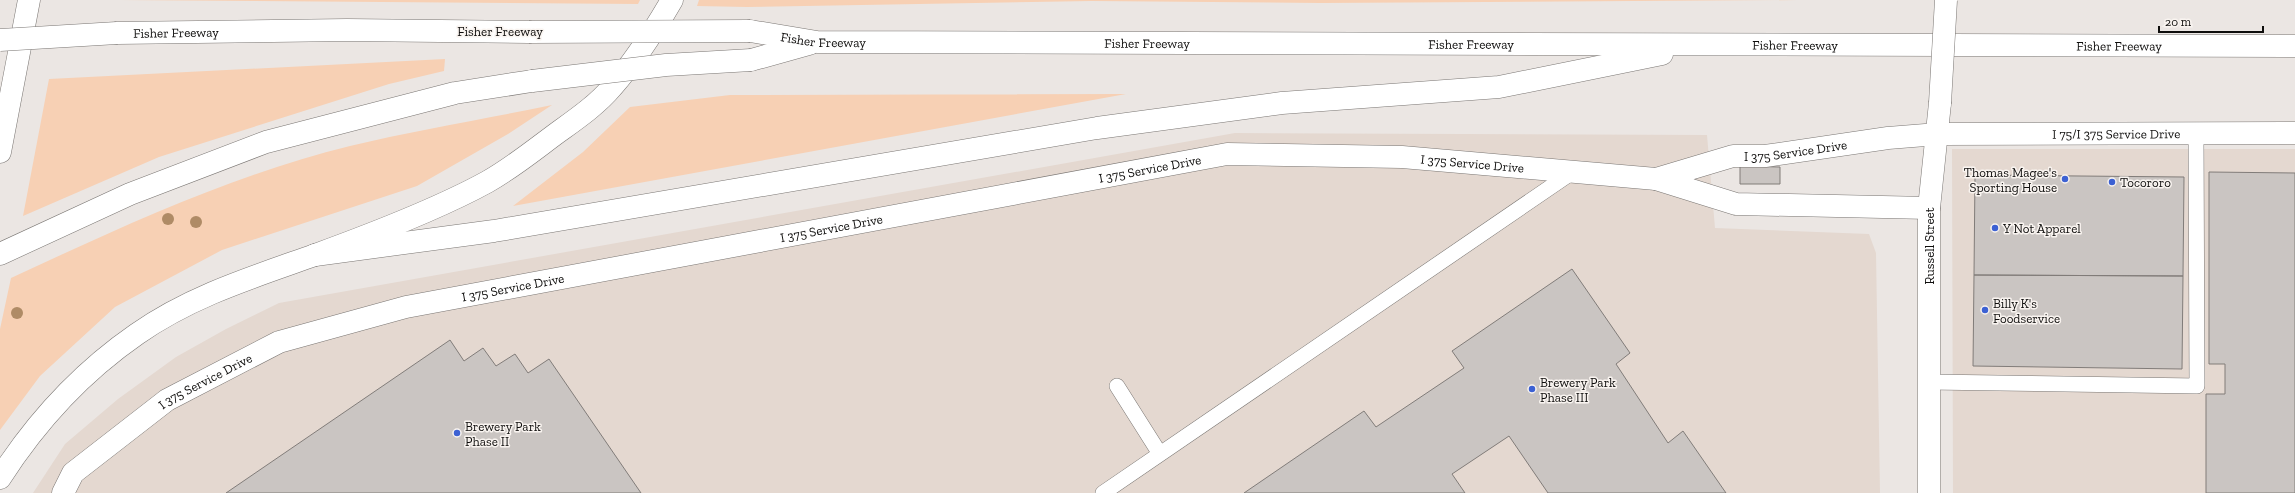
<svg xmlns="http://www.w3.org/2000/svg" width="2295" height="493" font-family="'Zilla Slab',serif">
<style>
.built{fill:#e4d8d0}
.green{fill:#f7d0b4}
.building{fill:#cac5c2;stroke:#817c79}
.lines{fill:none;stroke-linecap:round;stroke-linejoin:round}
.service-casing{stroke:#7a7673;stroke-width:16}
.minor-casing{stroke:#7a7673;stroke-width:23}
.tertiary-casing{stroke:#7a7673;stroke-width:23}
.motorway-casing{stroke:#7a7673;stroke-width:23}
.service{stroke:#fff;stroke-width:15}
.minor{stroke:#fff;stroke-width:22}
.tertiary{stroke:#fff;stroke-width:22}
.motorway{stroke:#fff;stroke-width:22}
.tertiary-bridge-casing{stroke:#7a7673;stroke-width:23;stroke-linecap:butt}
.motorway-bridge-casing{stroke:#7a7673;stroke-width:23;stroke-linecap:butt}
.tertiary-bridge{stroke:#fff;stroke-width:22}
.motorway-bridge{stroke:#fff;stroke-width:22}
.tree{fill:#af8b66}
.poi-dot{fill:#3c61d3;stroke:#f9f4f0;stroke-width:1.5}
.labels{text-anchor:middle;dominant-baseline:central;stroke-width:3;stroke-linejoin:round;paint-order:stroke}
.street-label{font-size:13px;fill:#0e0d0c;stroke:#f9f4f0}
.poi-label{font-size:13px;fill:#0e0d0c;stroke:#f9f4f0;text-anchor:start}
</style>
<rect width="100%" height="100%" fill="#ebe6e3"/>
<path class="built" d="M1235 133 1707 135 1715 228 1869 234 1876 253 1880 493H33L65 444 118 399 176 357 226 329 279 303Z
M1952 149H2295V493H1953Z"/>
<path class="green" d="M121 0H640L638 4Z
M699 0H1798L1321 3 1092 1 747 7 697 6Z
M445 59 444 71 389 84 159 157 23 216 49 79Z
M1126 94 513 206 583 152 630 107 730 95Z
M552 105 508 134 417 186 222 250 115 307 40 376 0 430V329L11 278C121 227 232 175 350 146 416 130 485 119 552 105Z"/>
<path class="building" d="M1740 166 1780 167V184H1740Z
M2209 172 2295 173V493H2206V394H2225V364H2209Z
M1975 175 2184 177 2183 276 1974 275Z
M1572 269 1630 353 1616 364 1668 443 1683 431 1726 493H1548L1509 436 1452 474 1465 493H1244L1364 411 1376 427 1464 368 1452 351Z
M1974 275 2183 276 2182 369 1973 366Z
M450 340 464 361 483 348 496 366 515 354 528 373 549 359 641 493H226Z"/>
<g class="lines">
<g class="service-casing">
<path id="service" d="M1929 382 2197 386 2196 133
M1117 386 1160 454
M1103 493 1574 171"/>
</g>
<g class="minor-casing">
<g id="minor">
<path id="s1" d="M1929 208 1736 204 1656 179 1733 156H1765L1888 138 1938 134 2295 133"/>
<path id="s2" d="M63 493 73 473 167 400 279 342 406 307 1227 154 1402 157 1656 179"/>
</g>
</g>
<g class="tertiary-casing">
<g id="tertiary">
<path id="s3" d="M1929 493V208L1940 103"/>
</g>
</g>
<g class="motorway-casing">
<g id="motorway">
<path id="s4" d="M750 31 817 42 2295 46"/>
<path id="s5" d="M117 33 347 30 529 32"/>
<path d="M751 60 809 44"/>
<path d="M0 152 29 0"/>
<path d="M0 254 130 194 266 142 455 93 532 81"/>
<path d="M315 255 494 231 1097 128 1282 103 1499 87 1662 54"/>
<path d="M0 478C36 422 82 372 137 334 191 296 253 277 315 255 370 235 436 210 487 182 512 168 534 150 557 133 575 120 597 105 612 87 636 60 654 31 672 0"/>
</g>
</g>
<use href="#service" class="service"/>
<use href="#minor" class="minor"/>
<use href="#tertiary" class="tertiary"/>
<use href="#motorway" class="motorway"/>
<g class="tertiary-bridge-casing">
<path id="tertiary-bridge" d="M1940 103 1946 0"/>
</g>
<g class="motorway-bridge-casing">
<path id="motorway-bridge" d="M529 32 750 31
M0 40 117 33
M532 81 666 65 751 60"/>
</g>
<use href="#tertiary-bridge" class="tertiary-bridge"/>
<use href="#motorway-bridge" class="motorway-bridge"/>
</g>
<g class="tree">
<circle cx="168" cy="219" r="6"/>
<circle cx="196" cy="222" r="6"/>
<circle cx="17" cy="313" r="6"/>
</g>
<g class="poi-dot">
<circle cx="2065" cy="179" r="4"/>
<circle cx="2112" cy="182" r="4"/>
<circle cx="1995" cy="228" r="4"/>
<circle cx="1985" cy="310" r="4"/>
<circle cx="1532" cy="389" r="4"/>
<circle cx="457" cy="433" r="4"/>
</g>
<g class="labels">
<g class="street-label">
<text x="500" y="31">Fisher Freeway</text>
<text stroke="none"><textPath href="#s5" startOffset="59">Fisher Freeway</textPath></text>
<text stroke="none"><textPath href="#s4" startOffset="74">Fisher Freeway</textPath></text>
<text stroke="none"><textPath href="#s4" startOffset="398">Fisher Freeway</textPath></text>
<text stroke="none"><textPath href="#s4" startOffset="722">Fisher Freeway</textPath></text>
<text stroke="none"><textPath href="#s4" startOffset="1046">Fisher Freeway</textPath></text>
<text stroke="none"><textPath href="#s4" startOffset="1370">Fisher Freeway</textPath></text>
<text stroke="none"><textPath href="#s1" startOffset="742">I 75/I 375 Service Drive</textPath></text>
<text stroke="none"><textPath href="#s1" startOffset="420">I 375 Service Drive</textPath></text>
<text stroke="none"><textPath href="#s2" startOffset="1480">I 375 Service Drive</textPath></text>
<text stroke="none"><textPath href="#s2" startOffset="1156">I 375 Service Drive</textPath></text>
<text stroke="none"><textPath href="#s2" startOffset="832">I 375 Service Drive</textPath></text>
<text stroke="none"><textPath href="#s3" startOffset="247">Russell Street</textPath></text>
<text stroke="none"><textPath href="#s2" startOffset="508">I 375 Service Drive</textPath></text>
<text stroke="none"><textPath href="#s2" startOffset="184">I 375 Service Drive</textPath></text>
</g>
<g class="poi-label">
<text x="2057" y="172" text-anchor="end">Thomas Magee's<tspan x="2057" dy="15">Sporting House</tspan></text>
<text x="2120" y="182">Tocororo</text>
<text x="2003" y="228">Y Not Apparel</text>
<text x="1993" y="303">Billy K's<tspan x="1993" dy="15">Foodservice</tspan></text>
<text x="1540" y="382">Brewery Park<tspan x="1540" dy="15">Phase III</tspan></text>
<text x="465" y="426">Brewery Park<tspan x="465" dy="15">Phase II</tspan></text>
</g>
</g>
<path d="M2159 26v6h104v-6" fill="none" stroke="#0e0d0c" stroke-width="2"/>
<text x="2165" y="26" font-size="12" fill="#0e0d0c" stroke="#f9f4f0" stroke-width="3" paint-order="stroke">20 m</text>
</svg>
